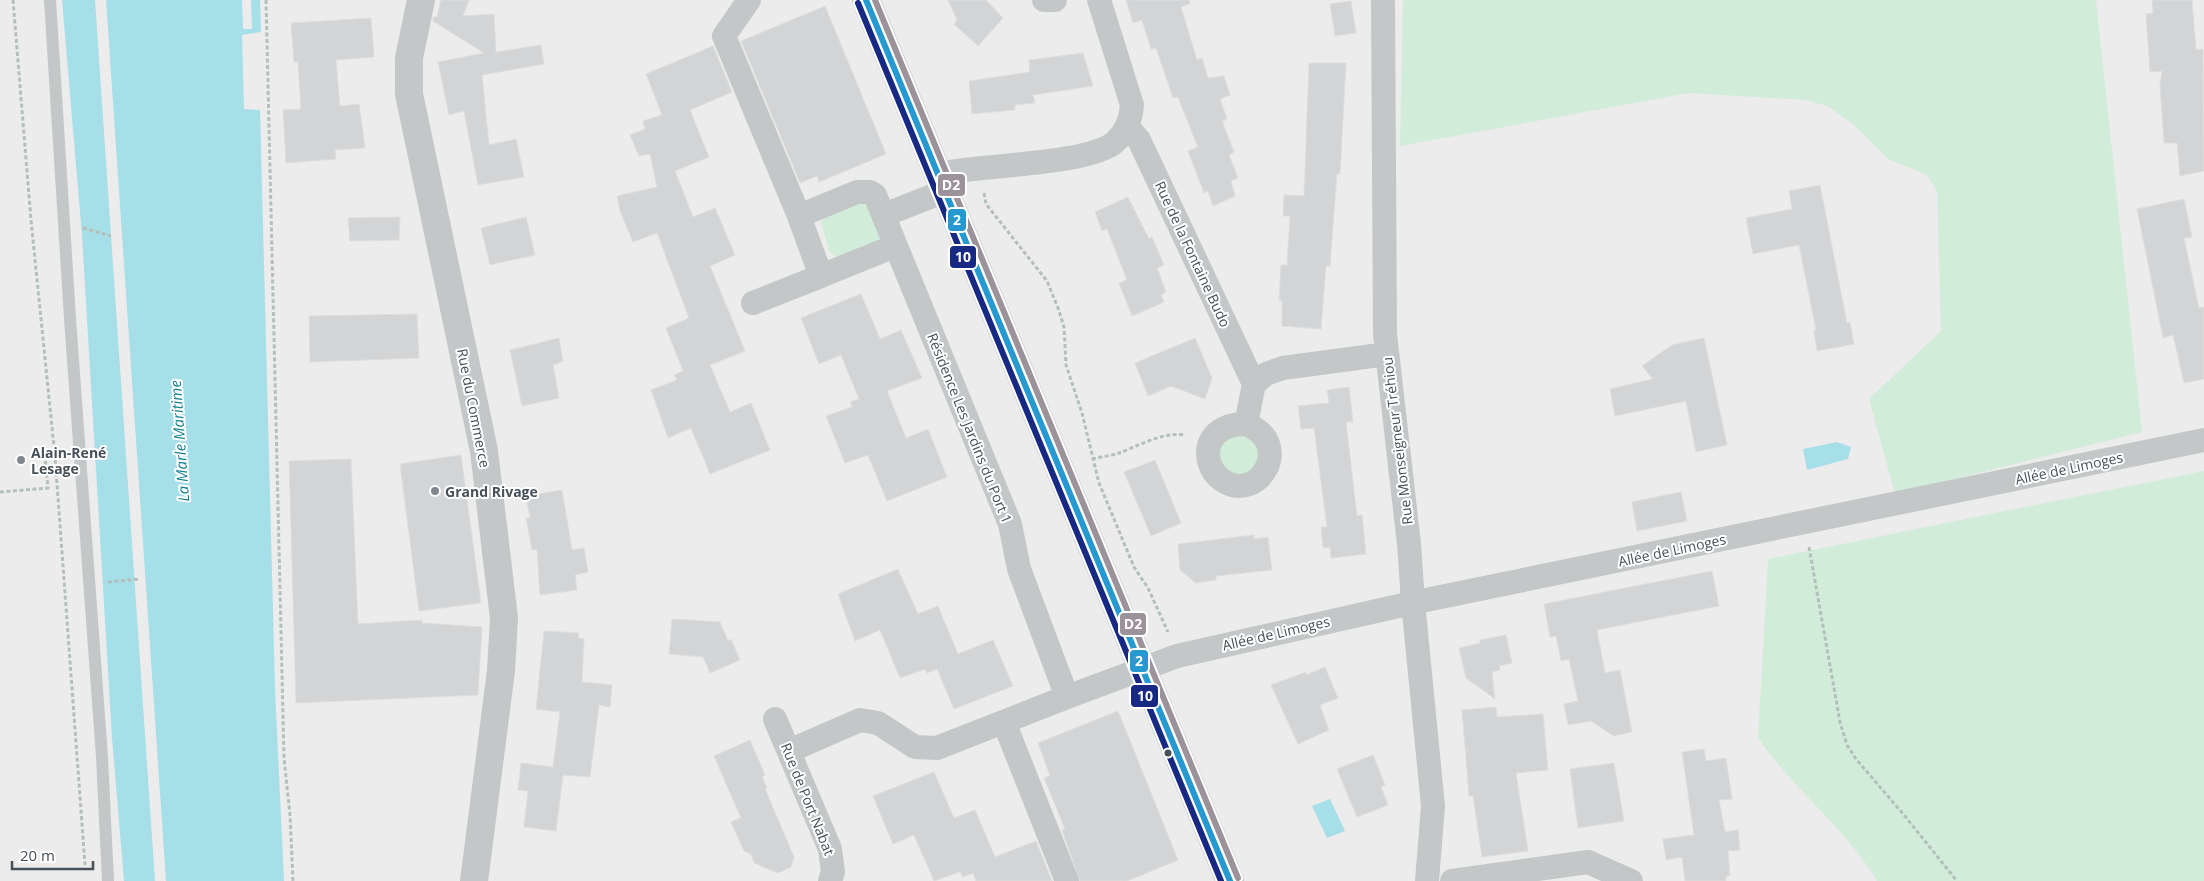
<svg xmlns="http://www.w3.org/2000/svg" width="2204" height="881" font-family="'Open Sans',sans-serif">
<style>
.green{fill:#d1ecd9}
.water{fill:#a6dfe8}
.pier{fill:#edecec}
.building{fill:#d3d4d5;stroke:#dededf}
.lines{fill:none;stroke-linecap:round;stroke-linejoin:round}
.path{stroke:#b3bfbb;stroke-width:3;stroke-dasharray:4 2.5;stroke-linecap:butt}
.service{stroke:#c4c7c8;stroke-width:12}
.minor{stroke:#c4c7c8;stroke-width:24}
.tertiary{stroke:#c4c7c8;stroke-width:28}
.secondary{stroke:#c5c8cb;stroke-width:28}
.bus-1-casing{stroke:#fff;stroke-width:10}
.bus-2-casing{stroke:#fff;stroke-width:10}
.bus-3-casing{stroke:#fff;stroke-width:10}
.bus-1{stroke:#2699d1;stroke-width:6}
.bus-2{stroke:#172983;stroke-width:6}
.bus-3{stroke:#9b9399;stroke-width:6}
.poi-dot{fill:#80878c;stroke:#fff;stroke-width:2}
.bus-dot{fill:#455058;stroke:#fff;stroke-width:2}
.labels{text-anchor:middle;dominant-baseline:central;stroke-width:4;stroke-linejoin:round;paint-order:stroke}
.street-label{font-size:14px;fill:#455058;stroke:#fff}
.poi-label{font-size:14px;font-weight:bold;fill:#455058;stroke:#fff;text-anchor:start}
.water-label{font-size:15px;font-style:italic;fill:#117e90;stroke:#fff}
.line-badge{stroke:#fff;stroke-width:2}
.badge-label{font-size:14px;text-anchor:middle;font-weight:bold;fill:#fff}
</style>
<rect width="100%" height="100%" fill="#edecec"/>
<path class="green" d="M1403 0H2096L2142 432 1895 494 1869 399 1941 331 1937 191 1927 175 1888 159 1852 123 1827 106 1806 100 1689 93 1400 146Z
M862 200C874 208 881 226 880 241L838 258 829 251 821 222 826 215Z
M1243 433 1259 445V465L1241 476C1222 470 1213 460 1223 440Z
M2204 471V881H1877C1845 827 1793 789 1758 738L1768 559Z"/>
<path class="water" d="M62 0H260L261 32 242 35 244 109 260 110 275 689 284 881H124L112 738 82 236Z
M1837 442 1851 447 1848 459 1807 470 1803 449Z
M1330 799 1345 831 1327 838 1312 806Z"/>
<path class="pier" d="M95 0H106L166 881H155Z
M242 0H251L252 29H243Z"/>
<path class="building" d="M441 0H469L463 16 494 14 496 52 541 45 544 64 482 75 489 145 516 139 524 177 478 185 464 111 449 115 438 62 484 53 433 21V17H437Z
M948 0H986L1003 18 978 46 954 24 957 20Z
M1126 0H1189L1190 4 1181 7 1197 60 1202 58 1208 78 1224 76 1230 95 1220 99 1227 119 1222 121 1234 152 1229 155 1238 178 1231 181 1235 196 1213 206 1208 191 1204 193 1188 151 1198 147 1178 97 1173 98 1156 48 1151 49 1142 20 1133 23Z
M2152 0H2192L2196 50 2203 49 2204 171 2180 176 2177 143H2164L2160 86 2162 71 2150 72 2146 14 2153 13Z
M1351 1 1356 33 1335 36 1330 4Z
M825 6 886 154 819 182 817 176 800 183 741 41Z
M371 18 374 57 336 60 340 106 359 104 365 148 335 150 336 159 286 163 283 110 301 109 298 62H294L291 23Z
M713 46 732 92 690 110 709 157 675 171 693 217 715 208 735 255 710 266 745 351 710 365 730 412 751 403 770 450 710 474 691 428 668 438 651 390 677 380 674 375 683 371 666 328 689 318 657 233 633 242 620 211 617 196 657 187 650 154 639 156 630 135 645 129 643 121 662 115 646 74Z
M1083 53 1093 86 1033 95 1035 103 1015 105V110L972 114 969 81 1030 72 1029 60Z
M1309 63H1346L1340 174H1337L1330 266H1326L1321 329 1282 326V301L1279 300 1281 265H1287L1290 216H1283L1284 195 1304 196Z
M1820 185 1847 323 1850 322 1854 344 1817 351 1814 330H1816L1799 245 1753 254 1746 218 1792 209 1789 191Z
M1128 197 1149 239 1152 237 1164 265 1157 268 1166 292 1161 295 1164 302 1132 316 1119 283 1127 280 1107 229 1102 231 1095 212Z
M2184 199 2192 237 2184 238 2199 308 2204 307V379L2184 383 2173 335 2163 338 2137 209Z
M400 217 399 240 350 241 348 218Z
M526 217 535 255 490 265 481 228Z
M861 294 880 339 901 330 922 378 887 391 906 438 928 429 947 477 887 501 868 455 845 463 826 416 852 407 850 402 859 399 841 355 819 364 801 318Z
M417 314 419 358 310 362 309 316Z
M559 338 563 361 553 365 559 398 522 406 510 350Z
M1195 338 1212 378 1205 399 1171 386 1148 396 1135 363Z
M1704 338 1727 445 1696 452 1686 401 1615 416 1610 389 1653 379 1642 366 1672 345Z
M1349 387 1353 422H1346L1357 516 1362 515 1366 554 1331 558 1330 547 1323 548 1321 527H1327L1314 428 1301 429 1298 406 1329 403 1327 390Z
M461 455 481 603 419 611 400 464Z
M351 459 358 624 422 620V623L482 627 478 695 296 703 289 461Z
M1155 460 1181 523 1151 536 1124 472Z
M562 490 572 550 584 548 588 572 575 575 577 590 540 595 537 549 532 550 526 518H530L526 496Z
M1681 492 1687 521 1637 531 1632 502Z
M1254 535V539L1268 537 1272 570 1216 576V580L1196 583 1180 570 1178 544Z
M898 569 918 614 938 606 958 654 993 640 1013 686 954 709 937 669 927 673 925 669 900 678 880 630 855 641 838 594Z
M1712 571 1719 606 1597 630 1605 673 1620 670 1632 732 1614 736 1591 721 1568 725 1564 704 1578 701 1569 659 1561 661 1556 636 1550 637 1544 604Z
M672 619 720 622 728 641 731 639 740 660 710 673 703 657 669 654Z
M544 631 579 633 578 638 584 639 582 682 612 685 610 707 599 705 590 777 563 775 556 831 524 827 528 791 518 790 521 763 553 767 560 712 536 709Z
M1506 635 1512 663 1499 666 1500 670 1492 672 1495 699 1466 678 1459 648 1480 643V640Z
M1325 667 1338 698 1320 705 1329 730 1298 744 1271 685 1306 672V675Z
M1496 707 1497 717 1543 714 1548 770 1516 773 1528 851 1482 857 1473 796H1469L1462 710Z
M1118 711 1178 860 1127 881H1080L1062 830 1065 829 1044 778 1050 776 1038 743Z
M750 740 765 775 762 777 767 788 765 789 794 857 791 867 778 873 754 863 751 854 744 851 731 822 741 818 714 756Z
M1704 749 1706 761 1726 758 1732 799 1719 800 1725 832 1738 830 1740 850 1728 851 1730 876H1726V881H1685L1682 857 1666 860 1663 839 1694 835 1682 752Z
M1373 755 1385 785 1381 787 1388 805 1357 817 1337 769Z
M1614 763 1624 821 1578 828 1570 769Z
M934 772 954 818 975 810 995 857 1036 841 1052 881H976L973 873 963 877 960 872 934 881 914 835 893 844 873 796Z"/>
<g class="lines">
<path class="path" d="M13 0 31 220 55 457 85 865
M266 0 284 758 290 815 293 881
M984 193 986 204 1047 281 1058 308 1064 327 1066 365 1082 413 1099 483 1134 567 1148 588 1168 632
M83 228 111 236
M1092 459C1100 457 1108 456 1116 454 1137 447 1163 431 1185 435
M0 492 48 488 45 457H56
M1809 547 1840 722 1847 745 1856 759 1904 815 1957 881
M108 582 140 579"/>
<path class="service" d="M50 0 70 319 102 757 108 881"/>
<path class="minor" d="M749 0 724 36 799 216
M1044 0H1055
M1383 0 1385 334 1409 544 1413 602 1433 806 1427 881
M1127 126 1139 140 1254 384 1246 424C1296 444 1257 505 1222 480 1215 475 1211 469 1209 461 1203 436 1225 423 1246 424
M938 174C977 165 1089 165 1115 142 1126 132 1131 119 1132 105L1099 0
M884 215 945 191
M895 246 821 276 799 216 857 192H870L875 195 1010 524 1019 569 1067 697
M753 303 821 276
M1254 384 1266 374 1283 368 1387 354
M775 719 830 849 833 872 830 881
M1004 722 1067 881
M789 751 860 720 878 723 915 747 937 748 1067 697 1177 656 1421 601 2204 440
M1452 881 1588 862 1631 881"/>
<path class="tertiary" d="M421 0 409 58V94L484 451 504 618 501 671 474 881"/>
<path class="secondary" d="M866 0 1230 881"/>
<g class="bus-1-casing">
<path id="bus-1" d="M866 0 1230 881"/>
</g>
<g class="bus-2-casing">
<path id="bus-2" d="M858 3 1221 881"/>
</g>
<g class="bus-3-casing">
<path id="bus-3" d="M875 0 1238 878"/>
</g>
<use href="#bus-1" class="bus-1"/>
<use href="#bus-2" class="bus-2"/>
<use href="#bus-3" class="bus-3"/>
</g>
<g class="poi-dot">
<circle cx="21" cy="460" r="5"/>
<circle cx="435" cy="491" r="5"/>
</g>
<circle class="bus-dot" cx="1168" cy="753" r="4.5"/>
<g class="labels">
<g class="street-label">
<text transform="translate(1193 254) rotate(65)">Rue de la Fontaine Budo</text>
<text transform="translate(474 408) rotate(79)">Rue du Commerce</text>
<text transform="translate(970 428) rotate(68)">Résidence Les Jardins du Port 1</text>
<text transform="translate(1397 441) rotate(-97)">Rue Monseigneur Tréhiou</text>
<text transform="translate(2069 468) rotate(-12)">Allée de Limoges</text>
<text transform="translate(1672 550) rotate(-12)">Allée de Limoges</text>
<text transform="translate(1276 633) rotate(-13)">Allée de Limoges</text>
<text transform="translate(808 799) rotate(68)">Rue de Port Nabat</text>
</g>
<g class="poi-label">
<text x="31" y="452">Alain-René<tspan x="31" dy="16">Lesage</tspan></text>
<text x="445" y="491">Grand Rivage</text>
</g>
<g class="water-label">
<text transform="translate(179 441) rotate(-94)">La Marle Maritime</text>
</g>
</g>
<g class="line-badge">
<rect x="937" y="173" width="29" height="24" rx="5" fill="#9b9399"/>
<rect x="947" y="208" width="20" height="24" rx="5" fill="#2699d1"/>
<rect x="949" y="245" width="28" height="24" rx="5" fill="#172983"/>
<rect x="1119" y="612" width="28" height="24" rx="5" fill="#9b9399"/>
<rect x="1129" y="649" width="20" height="24" rx="5" fill="#2699d1"/>
<rect x="1130" y="684" width="29" height="24" rx="5" fill="#172983"/>
</g>
<g class="badge-label">
<text x="951" y="190">D2</text>
<text x="957" y="225">2</text>
<text x="963" y="262">10</text>
<text x="1133" y="629">D2</text>
<text x="1139" y="666">2</text>
<text x="1145" y="701">10</text>
</g>
<path d="M12 861v8h81v-8" fill="none" stroke="#455058" stroke-width="2.5"/>
<text x="20" y="861" font-size="15" fill="#455058" stroke="#ffffff" stroke-width="4" paint-order="stroke">20 m</text>
</svg>
